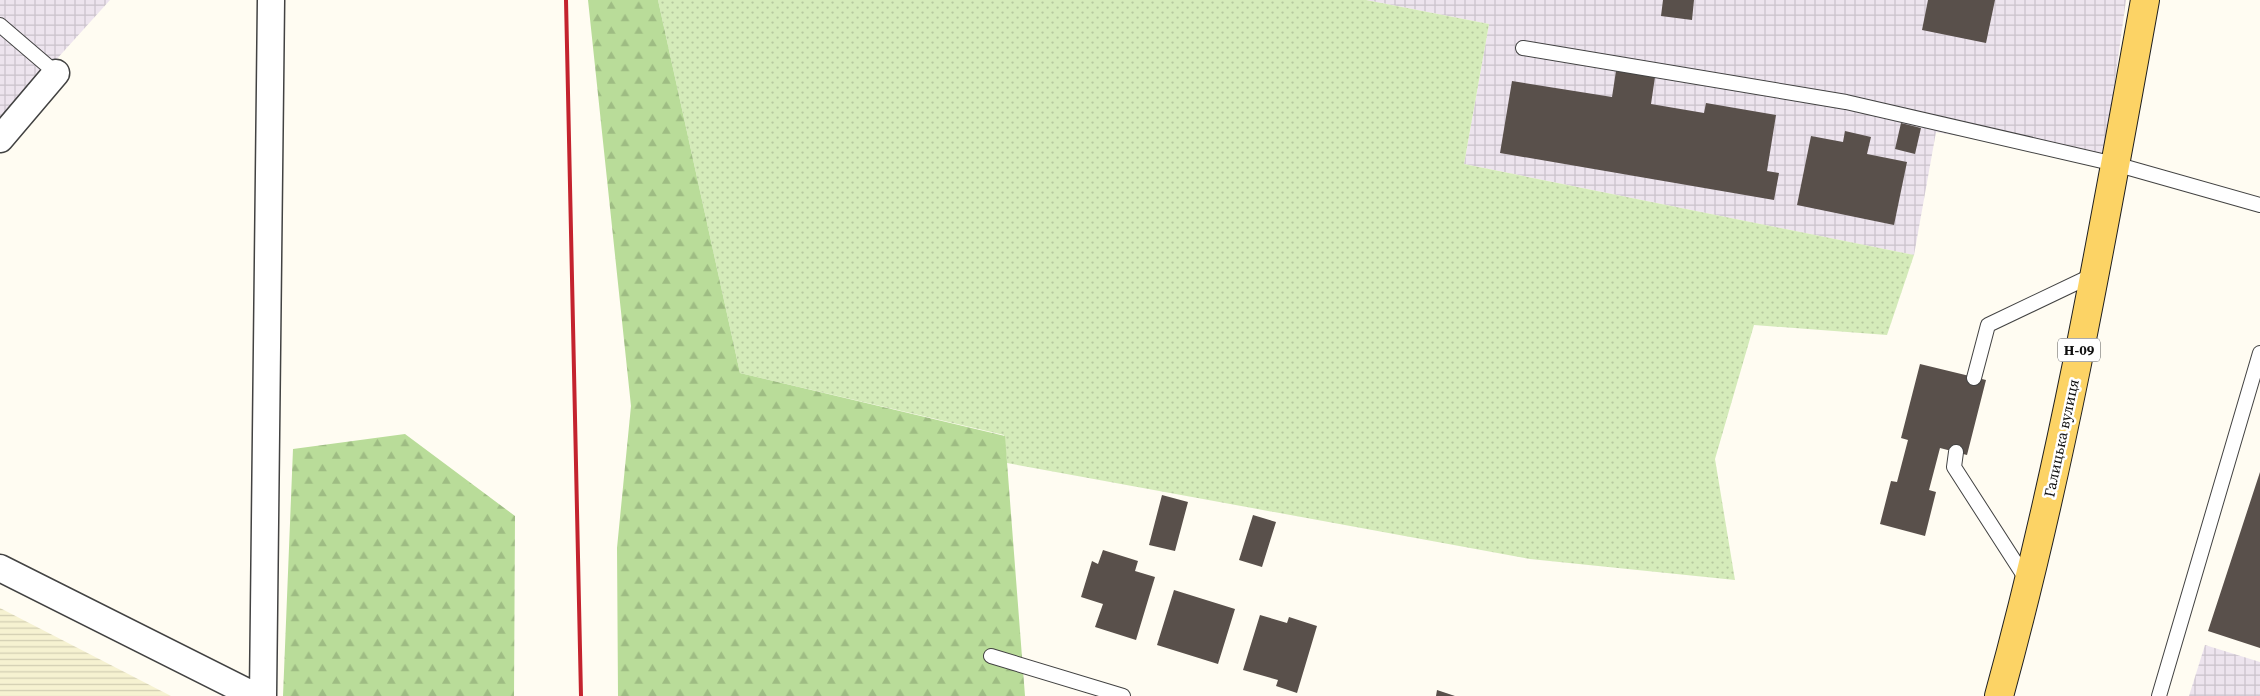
<svg xmlns="http://www.w3.org/2000/svg" width="2260" height="696" font-family="'Source Serif 4',serif">
<style>
.industrial{fill:url(#industrial-grid)}
.farmland{fill:url(#farmland-rules)}
.grass{fill:url(#grass-dots)}
.forest{fill:url(#forest-firs)}
.building{fill:#59504b}
.lines{fill:none;stroke-linecap:round;stroke-linejoin:round}
.service-casing{stroke:#424242;stroke-width:16}
.minor-casing{stroke:#424242;stroke-width:29}
.primary-casing{stroke:#202020;stroke-width:30}
.service{stroke:#fff;stroke-width:14}
.minor{stroke:#fff;stroke-width:26}
.primary{stroke:#fcd365;stroke-width:28}
.rail{stroke:#c4232e;stroke-width:4}
.labels{text-anchor:middle;dominant-baseline:central;stroke-width:5;stroke-linejoin:round;paint-order:stroke}
.shield{fill:#fff;stroke:#575757;stroke-width:1}
.shield-label{font-size:14px;font-weight:bold;fill:#0f0f0f}
.street-label{font-size:15px;fill:#0f0f0f;stroke:#fff}
</style>
<defs>
<pattern id="industrial-grid" width="8" height="8" patternUnits="userSpaceOnUse" patternTransform="scale(1.25)"><rect width="8" height="8" fill="#ede4ee"/><path d="M0 4h8M4 0v8" fill="none" stroke="#cac2cb"/></pattern>
<pattern id="farmland-rules" width="6" height="5" patternUnits="userSpaceOnUse" patternTransform="scale(1.25)"><rect width="6" height="5" fill="#f6f2d1"/><path d="M0 2.5h6" fill="none" stroke="#d2ceb2"/></pattern>
<pattern id="grass-dots" width="8" height="8" patternUnits="userSpaceOnUse" patternTransform="scale(1.25)"><rect width="8" height="8" fill="#d5ebba"/><path d="M2 2h.1M6 6h.1" fill="none" stroke="#b6c89f" stroke-width="1.8" stroke-linecap="round"/></pattern>
<pattern id="forest-firs" width="22" height="20" patternUnits="userSpaceOnUse" patternTransform="scale(1.25)"><rect width="22" height="20" fill="#b9dc99"/><path d="M5 1l3.5 6h-7zM16 11l3.5 6h-7z" fill="#9ebc83"/></pattern>
</defs>
<rect width="100%" height="100%" fill="#fffcf2"/>
<path class="industrial" d="M0 0H110L0 122Z
M1366 0H2126L2104 161 1936 132 1914 255 1464 164 1489 24Z
M2205 645 2260 662V696H2189Z"/>
<path class="farmland" d="M0 608 171 696H0Z"/>
<path class="grass" d="M658 0H1366L1489 24 1464 164 1914 255 1887 335 1754 325 1715 459 1735 580 1530 559 1007 463 1004 435 740 373Z"/>
<path class="forest" d="M588 0H658L740 373 1005 436 1025 696H618L617 548 631 406Z
M405 434 515 516 514 696H283L293 449Z"/>
<path class="building" d="M1663 0H1694L1692 20 1661 16Z
M1928 0H1995L1986 43 1922 30Z
M1616 71 1655 77 1651 104 1704 113 1706 103 1776 115 1767 171 1779 173 1774 200 1500 153 1512 81 1612 97Z
M1901 123 1921 128 1915 154 1895 149Z
M1845 131 1871 137 1867 154 1907 162 1894 225 1797 205 1811 136 1843 142Z
M1920 364 1986 380 1967 455 1940 448 1929 490 1936 492 1925 536 1880 524 1891 481 1897 482 1908 440 1901 438Z
M2260 472V648L2208 631Z
M1162 495 1188 502 1175 551 1149 545Z
M1253 515 1276 522 1262 567 1239 560Z
M1103 550 1138 561 1135 571 1155 577 1136 640 1095 627 1103 604 1081 597 1092 561 1098 564Z
M1174 590 1235 609 1218 664 1157 645Z
M1260 615 1287 623 1289 617 1317 626 1297 693 1276 686 1278 680 1243 670Z
M1437 690 1455 696H1436Z"/>
<g class="lines">
<g class="service-casing">
<path id="service" d="M0 25 56 73
M1523 48 1846 102 2115 164 2260 205
M1974 378 1988 325 2095 274
M1956 452 1954 467 2028 582
M991 656 1123 696
M2159 696 2260 353"/>
</g>
<g class="minor-casing">
<path id="minor" d="M0 139 56 73
M0 568 255 696
M263 696 271 0"/>
</g>
<g class="primary-casing">
<path id="primary" d="M1999 696C2062 467 2103 233 2145 0"/>
</g>
<use href="#service" class="service"/>
<use href="#minor" class="minor"/>
<use href="#primary" class="primary"/>
<path class="rail" d="M566 0 581 696"/>
</g>
<g class="labels">
<rect class="shield" x="2058" y="338.5" width="42" height="23" rx="4"/>
<g class="shield-label">
<text x="2079" y="350">Н-09</text>
</g>
<g class="street-label">
<text transform="translate(2061 438) rotate(-78)">Галицька вулиця</text>
</g>
</g>
</svg>
